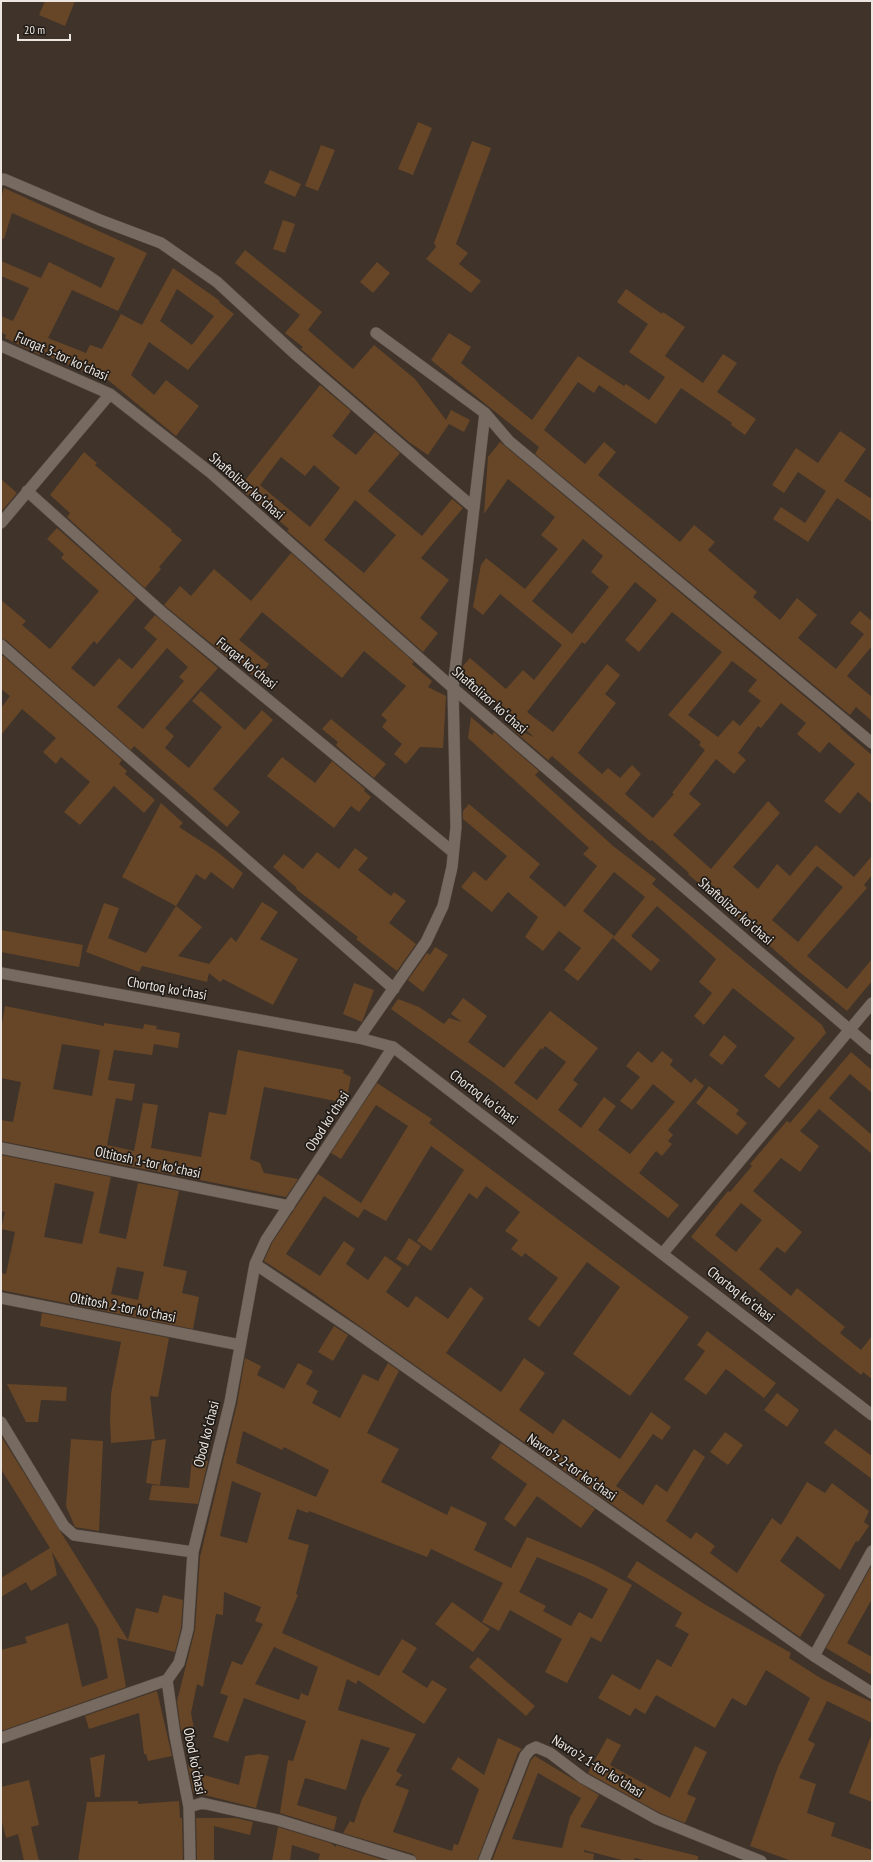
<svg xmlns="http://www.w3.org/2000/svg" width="873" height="1862" font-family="'PT Sans Narrow',sans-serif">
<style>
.building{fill:#674627;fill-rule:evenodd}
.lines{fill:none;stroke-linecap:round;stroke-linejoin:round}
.minor-casing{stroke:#595048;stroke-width:12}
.secondary-casing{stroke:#595048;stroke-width:12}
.minor{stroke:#776a60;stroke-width:11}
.secondary{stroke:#776a60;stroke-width:11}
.labels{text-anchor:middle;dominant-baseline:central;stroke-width:3.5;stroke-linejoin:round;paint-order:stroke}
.street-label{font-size:14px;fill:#ede6e0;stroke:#211c18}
</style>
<rect width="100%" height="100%" fill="#3f332a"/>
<path class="building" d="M45 1H75L65 26 39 15Z
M418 122 432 128 413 175 398 169Z
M472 141 491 148 456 244 468 253 459 264 481 281 471 293 426 259 436 247 434 243Z
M321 145 335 150 318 191 305 186Z
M270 170 301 184 295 197 264 183Z
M4 188 147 253 118 311 72 290 48 338 86 353 90 345 102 349 121 314 142 325 173 268 220 301 219 302 234 314 188 370 149 342 131 375 154 395 166 380 199 406 176 436 102 375 84 368 83 371 41 353 40 355 5 338 6 335 1 332V316L13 321 29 288 1 276V261L41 278 49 262 101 288 115 258 12 213 4 239 1 238V197ZM177 289 214 316 192 345 160 321Z
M283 220 295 224 285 253 273 249Z
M245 250 322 312 308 330 353 369 374 345 415 379 446 420 451 410 470 420 464 432 449 424 428 455 409 442 301 349 303 347 285 333 300 315 235 263Z
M377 262 390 273 373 293 360 282Z
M626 289 662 314 663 312 685 327 665 356 703 383 723 354 737 363 717 392 756 419 745 435 731 425 732 423 681 388 656 424 599 385 594 393 578 382 544 430 585 464 604 442 616 452 598 475 680 542 694 525 715 542 708 550 757 592 753 597 780 620 797 598 817 615 798 638 836 669 864 634 850 623 860 611 872 621V646L847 676 872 697V721L856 707 850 715 535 454 539 447 431 360 449 333 471 347 461 363 532 420 578 356 624 386 626 384 649 400 665 377 629 352 648 324 617 302Z
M320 385 351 411 332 436 356 455 375 432 400 453 368 491 422 536 452 499 463 508 421 558 449 580 420 618 438 633 423 652 300 542 287 531 289 529 239 488ZM281 457 305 476 314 465 340 488 310 527 260 485ZM355 500 396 535 364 573 324 540Z
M840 431 866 449 844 481 872 499V522L837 498 808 542 773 519 781 507 805 523 826 491 798 472 784 493 772 485 796 448 818 463Z
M500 442 841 727 840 728 872 755V804L858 792 840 814 824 801 855 764 829 742 820 753 797 734 806 723 781 703 761 728 758 726 738 753 746 760 734 774 716 759 689 794 701 804 673 835 711 869 768 801 780 813 733 867 758 889 777 864 790 876 816 845 854 877 872 856V875L864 885 867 888 807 956 847 989 872 959V981L847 1011 796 969 688 874 689 873 652 840 650 841 552 756 548 760 507 725 534 737 462 673 463 666 470 658 506 689 523 670 534 680 562 645 500 594 483 615 473 607 481 565 486 558 525 589 558 549 541 535 555 517 508 479 484 514 488 457ZM583 539 603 556 591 572 609 587 572 634 532 601ZM635 582 657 600 625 640 639 652 672 612 722 652 668 715 701 742 699 745 705 750 672 793 674 794 653 818 625 794 641 774 632 765 620 778 608 768 602 774 578 753 616 703 605 694 620 675 607 664 553 732 527 712 582 642 585 644ZM732 661 757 680 748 691 761 701 740 726 733 720 718 737 688 715ZM817 866 843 887 798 942 772 920Z
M84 452 97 463 95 465 172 530 171 531 182 540 159 567 161 569 145 588 67 517 70 513 50 495Z
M1 479 17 493 1 512Z
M57 528 136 598 97 644 94 641 71 668 94 687 119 658 132 669 157 639 144 628 155 615 218 668 165 728 174 736 165 748 189 768 222 727 192 701 201 691 245 730 262 710 273 720 213 789 240 812 227 827 134 746 131 750 6 640 1 638V600L26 621 22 625 50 649 99 591 61 558 64 554 47 539ZM167 648 188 667 179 677 184 681 143 729 117 707Z
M291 553 414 662 412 664 432 681 428 687 446 696 443 748 420 747 406 764 394 754 402 744 382 727 387 720 381 715 406 686 364 651 342 678 262 612 239 640 269 664 257 679 229 655 228 657 164 605 180 586 191 596 214 569 251 601Z
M1 654 122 760 119 764 127 771 125 774 155 800 144 813 114 786 80 825 64 812 90 782 61 757 56 764 43 752 56 738 22 709 1 735V708L10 696 1 689Z
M471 717 492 735 494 732 539 771 535 775 613 846 656 879 652 884 822 1025 826 1033 779 1088 764 1076 795 1038 733 988 704 1025 694 1016 712 993 699 982 716 959 657 906 631 936 660 960 651 971 613 938 645 897 614 872 583 911 614 936 578 981 564 970 581 948 559 931 543 951 525 937 538 917 508 892 492 912 461 887 474 871 486 881 507 856 463 819V811L469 804 540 864 529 877 565 907 597 866 583 854 589 848 468 738Z
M331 719 386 764 374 778 341 750 336 745 338 742 322 729Z
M282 757 315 783 332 761 365 789 364 791 371 797 359 812 351 806 334 828 267 776Z
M161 803 183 823 179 827 216 851 243 873 233 889 211 872 205 880 196 874 176 906 122 877Z
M355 848 368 858 358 870 391 896 394 892 406 901 389 923 416 944 397 971 356 939 358 937 296 889 297 888 273 867 284 854 303 869 317 852 339 869Z
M262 902 278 912 260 939 298 959 273 1005 223 979 220 982 209 973 207 982 142 966 139 972 86 952 104 903 119 908 108 938 146 953 176 906 202 927 178 956 209 964 231 937 236 942Z
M1 930 83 945 79 967 1 952Z
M435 947 448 955 423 992 408 980 427 953 430 955Z
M354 983 374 990 362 1022 343 1014Z
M463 998 487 1016 468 1042 504 1068 550 1011 598 1048 573 1080 578 1084 558 1110 581 1128 604 1097 616 1106 598 1130 630 1154 675 1102 653 1084 632 1110 620 1101 640 1077 626 1066 638 1051 652 1063 662 1051 673 1060 670 1065 691 1083 695 1078 704 1086 668 1130 673 1135 668 1141 672 1144 662 1156 656 1151 639 1173 679 1205 668 1218 493 1082 391 1009 398 999 419 1007 444 1024 449 1018 462 1022 451 1014ZM545 1046 566 1062 537 1100 514 1083 541 1048 542 1050Z
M5 1006 104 1026V1023L143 1029 144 1024 157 1026 156 1029 180 1033 178 1048 154 1044 152 1055 114 1050 108 1080 135 1084 132 1101 116 1098 107 1145 134 1151 143 1103 158 1105 151 1148 201 1157 209 1112 226 1115 238 1050 344 1070 343 1073 351 1077 346 1103 264 1087 250 1159 260 1163 264 1173 298 1179 286 1197 1 1141V1120L13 1122 21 1082 1 1078V1030ZM62 1044 100 1050 92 1096 53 1089Z
M724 1035 737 1046 722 1065 709 1055Z
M851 1052 872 1070V1093L850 1074 829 1098 872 1135V1154L819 1109 800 1131 819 1146 800 1172 781 1158 753 1191 802 1232 785 1253 777 1247 759 1269 791 1296 797 1288 845 1327 840 1333 861 1350 872 1336V1379L863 1372 861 1375 817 1340 691 1237 728 1191 730 1192 752 1166 750 1164 787 1121 790 1123ZM741 1203 762 1220 736 1252 715 1235Z
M377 1083 432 1119 429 1123 689 1317 630 1396 573 1354 620 1287 587 1262 539 1327 528 1319 558 1278 525 1253 522 1257 511 1249 518 1240 505 1231 520 1212 486 1186 477 1199 469 1193 431 1251 417 1241 464 1170 431 1146 386 1221 364 1209 358 1218 324 1196 286 1254 320 1276 344 1241 355 1249 346 1264 368 1280 385 1256 402 1268 386 1292 408 1308 416 1296 448 1319 470 1287 484 1298 446 1353 501 1392 524 1358 545 1373 519 1410 553 1434 563 1419 620 1459 651 1412 671 1427 662 1440 653 1434 616 1486 643 1505 656 1484 667 1492 694 1449 705 1457 666 1521 691 1539 696 1532 715 1546 710 1553 737 1573 772 1518 781 1525 807 1482 825 1493 832 1483 869 1511 864 1522 869 1526 858 1542 856 1541 840 1570 797 1536 780 1561 825 1595 800 1637 310 1291 264 1261 272 1243 318 1174 361 1203 408 1126 376 1105 341 1159 331 1153Z
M709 1086 739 1110 736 1114 747 1123 737 1135 696 1103Z
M1 1155 111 1177 99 1233 126 1239 138 1183 179 1191 163 1266 187 1271 182 1293 199 1297 193 1329 1 1290V1273L6 1274 15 1232 1 1229 5 1212 1 1211ZM55 1183 94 1192 82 1244 44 1237ZM117 1267 144 1272 138 1300 111 1294Z
M409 1238 421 1246 408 1266 396 1259Z
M42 1313 169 1338 158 1397 150 1396 155 1439 111 1443 110 1422 111 1394 121 1342 40 1326Z
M334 1326 348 1335 333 1361 318 1352Z
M707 1331 776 1383 764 1398 726 1369 706 1395 684 1379 705 1351 697 1345Z
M245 1358 261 1366 257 1375 284 1389 298 1363 313 1371 306 1384 318 1391 312 1403 340 1418 363 1374 378 1381 388 1363 399 1371 367 1433 399 1449 381 1482 447 1515 451 1506 487 1523 474 1550 511 1568 527 1537 595 1565 632 1585 601 1642 591 1637 567 1683 545 1672 562 1639 510 1610 499 1631 482 1622 503 1583 431 1549 427 1557 309 1511 308 1513 297 1509 288 1539 309 1545 296 1594 298 1595 282 1633 379 1676 402 1639 417 1648 402 1672 427 1688 432 1680 447 1689 424 1724 358 1680 356 1684 347 1679 338 1710 416 1734 396 1771 402 1775 395 1785 409 1790 393 1832 452 1851 454 1844 458 1845 479 1789 451 1769 458 1757 484 1775 498 1738 522 1749 518 1753 477 1861H418L413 1854 343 1833 350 1821 354 1823 362 1799 390 1748 361 1739 346 1790 305 1778 297 1805 337 1817 334 1830 280 1813 288 1760 293 1761 306 1721 244 1698 228 1742 213 1737 228 1696 220 1693 232 1661 242 1665 263 1624 255 1621 261 1607 224 1592 223 1615 216 1614 203 1687 197 1684 191 1713 194 1729 181 1731 177 1701 195 1630 200 1557 237 1404ZM243 1431 282 1450 284 1447 329 1470 316 1497 236 1463ZM232 1481 261 1493 247 1543 220 1536ZM537 1557 587 1578 608 1589 592 1619 579 1612 571 1626 543 1611 546 1606 519 1592ZM274 1647 318 1667 308 1696 301 1693 299 1700 255 1684Z
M7 1384 67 1387 66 1401 41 1400 38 1422H26Z
M777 1393 799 1410 787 1427 764 1410Z
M835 1429 872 1456V1479L824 1443Z
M725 1432 743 1445 728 1465 710 1452Z
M1 1436 128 1640 136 1608 158 1613 163 1595 183 1600 181 1628 175 1652 117 1638 126 1687 1 1731V1650L27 1643 25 1637 68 1623 82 1687 108 1678 98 1628 52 1552 57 1575 31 1591 26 1582 1 1597V1578L50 1548 1 1469Z
M71 1439 103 1441 99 1531 75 1527 66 1506Z
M166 1439 160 1485 146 1483 152 1441Z
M501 1443 595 1509 581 1528 537 1496 515 1527 504 1519 527 1484 491 1458Z
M192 1459 208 1461 198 1504 149 1500 152 1485 189 1488Z
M637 1561 706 1605 791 1653 789 1658 822 1679 872 1702V1723L827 1701 808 1740 815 1744 799 1778 816 1784 807 1813 835 1823 831 1836 872 1850V1861H792L750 1846 778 1767 810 1698 766 1670 746 1706 732 1698 715 1728 656 1695 645 1714 635 1708 630 1716 598 1698 612 1674 640 1690 657 1659 671 1667 689 1634 675 1626 682 1613 627 1577Z
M872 1565V1599L847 1643 872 1657V1675L826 1648Z
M452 1602 490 1629 473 1652 435 1624Z
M478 1657 535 1706 526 1716 469 1667Z
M157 1691 172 1756 148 1761 146 1754H144L139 1713 89 1729 85 1716Z
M871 1736H872V1802L849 1793Z
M607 1738 621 1745 610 1765 670 1798 695 1746 707 1752 687 1794 696 1798 685 1823 660 1813 588 1773Z
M105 1754 100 1797H95L90 1758Z
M259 1754 269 1756 256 1808 193 1792 188 1765 200 1763 201 1774 239 1785 245 1756Z
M535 1756 599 1795 580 1827 698 1856V1861H648L635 1858 634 1861H626L584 1850V1852L594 1854 593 1861H492L531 1760ZM538 1773 581 1798 570 1817 562 1848 512 1839Z
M29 1780 39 1825 31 1827 39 1861H24L18 1834 6 1838 1 1818V1787Z
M138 1801V1804L179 1801 180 1818H182L183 1861H78L87 1802Z
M196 1818H236L253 1822 250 1835 214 1826V1861H197Z
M278 1827 330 1843 336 1847V1845L387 1861H318L320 1854 292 1845 290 1861H272Z"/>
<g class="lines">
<g class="minor-casing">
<path id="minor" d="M1 180 4 179 100 220 161 243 217 282 294 353 474 508
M376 333 485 413
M1 346 110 394 211 473 453 688 872 1049
M27 491 164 614 453 852
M1 523 110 394
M1 645 394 989
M359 1038 426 942 443 906 452 867 456 827 453 688 485 413 509 441 872 743
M1 1148 289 1206
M663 1253 872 1003
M255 1264 356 1332 814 1656 872 1693
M1 1298 240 1345
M1 1422 64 1526 74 1535 193 1552
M814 1656 872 1551
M1 1738 167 1680
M189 1807 202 1803 278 1820 411 1861
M190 1861 189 1807 175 1736 167 1680 179 1663 188 1629 193 1552 230 1402 255 1264 266 1240 393 1047
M484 1861 525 1756 530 1750 536 1747 550 1753 583 1778 657 1819 761 1861"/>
</g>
<g class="secondary-casing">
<path id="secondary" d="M1 973 359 1038 393 1047 872 1415"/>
</g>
<use href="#minor" class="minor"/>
<use href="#secondary" class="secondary"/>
</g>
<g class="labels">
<g class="street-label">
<text transform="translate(62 356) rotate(24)">Furqat 3-tor koʻchasi</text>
<text transform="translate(247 486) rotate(41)">Shaftolizor koʻchasi</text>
<text transform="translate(247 663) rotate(39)">Furqat koʻchasi</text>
<text transform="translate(490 700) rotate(41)">Shaftolizor koʻchasi</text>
<text transform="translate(736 911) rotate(41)">Shaftolizor koʻchasi</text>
<text transform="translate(167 988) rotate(10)">Chortoq koʻchasi</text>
<text transform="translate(484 1097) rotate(37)">Chortoq koʻchasi</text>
<text transform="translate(327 1121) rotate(-57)">Obod koʻchasi</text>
<text transform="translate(148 1162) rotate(12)">Oltitosh 1-tor koʻchasi</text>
<text transform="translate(741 1294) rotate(38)">Chortoq koʻchasi</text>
<text transform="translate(123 1307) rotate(11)">Oltitosh 2-tor koʻchasi</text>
<text transform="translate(206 1434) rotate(-76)">Obod koʻchasi</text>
<text transform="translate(572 1467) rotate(35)">Navroʻz 2-tor koʻchasi</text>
<text transform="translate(195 1761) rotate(79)">Obod koʻchasi</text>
<text transform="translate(598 1766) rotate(32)">Navroʻz 1-tor koʻchasi</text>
</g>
</g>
<rect width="873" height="1862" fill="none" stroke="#ede6e0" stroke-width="4"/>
<path d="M18 34v6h52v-6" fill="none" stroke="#ede6e0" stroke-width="2"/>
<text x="24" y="34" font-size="12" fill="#ede6e0" stroke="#211c18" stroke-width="3" paint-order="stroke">20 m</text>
</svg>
